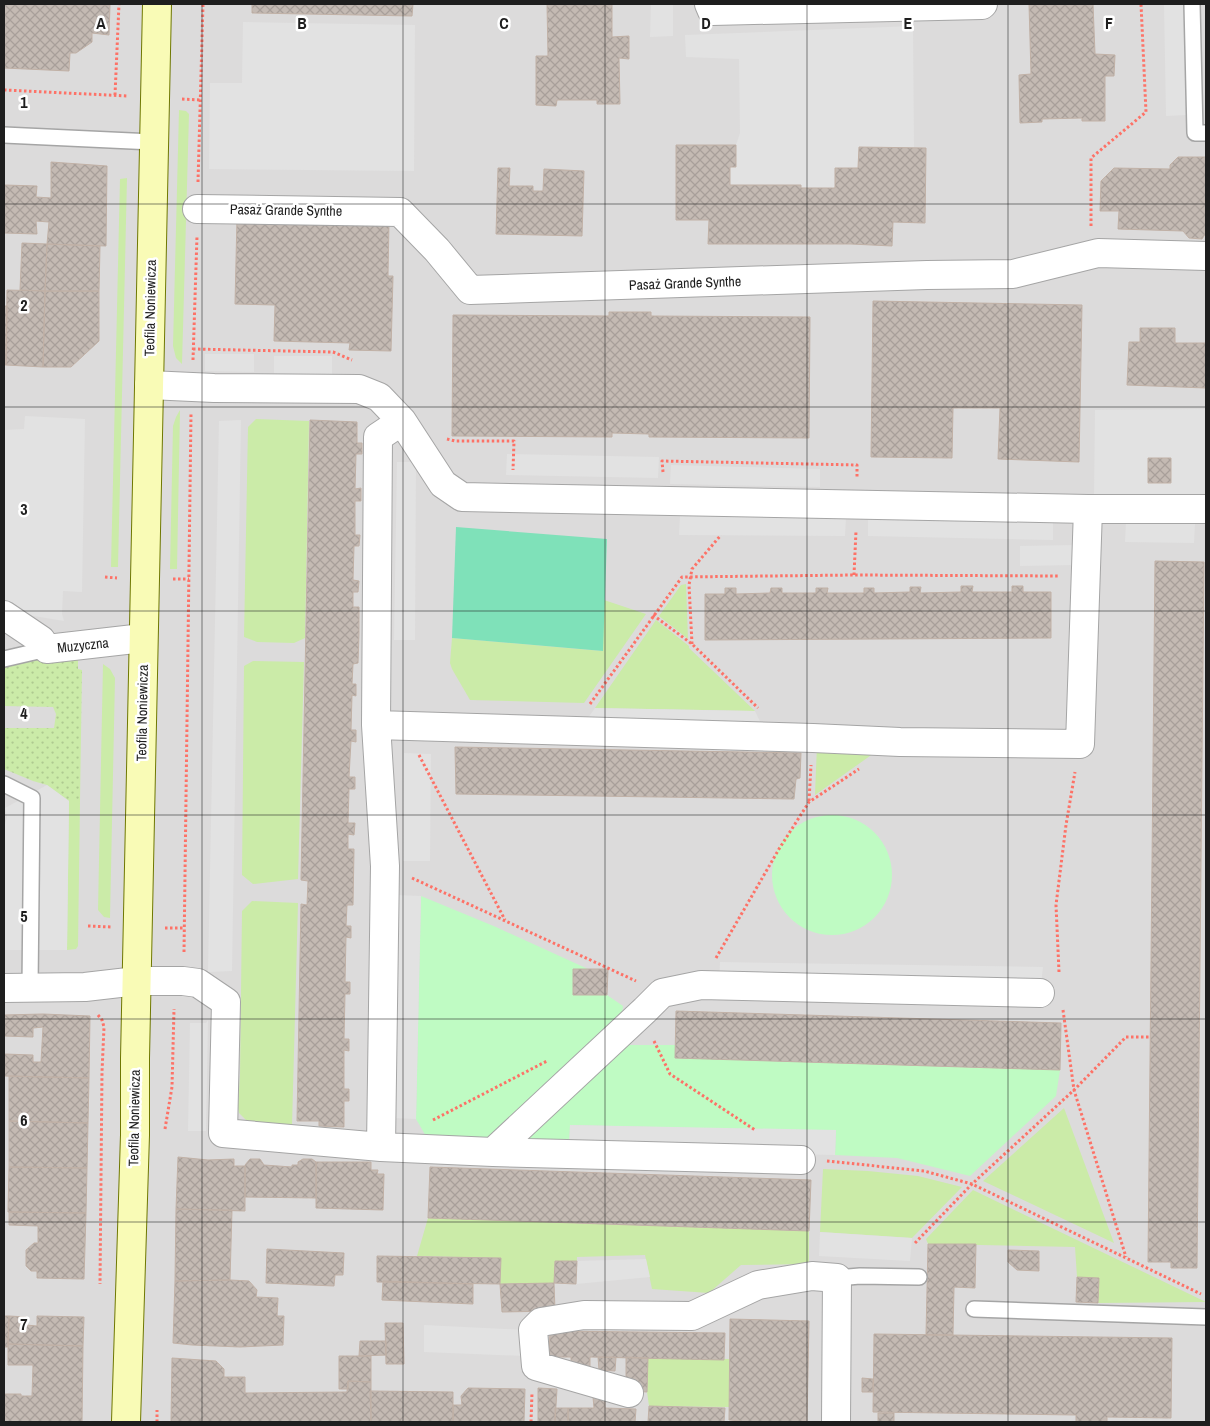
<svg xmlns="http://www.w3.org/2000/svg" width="1210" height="1426" font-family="'Archivo Narrow',sans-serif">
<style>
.residential{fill:#dcdbdb}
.grass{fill:#cbeba8}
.park{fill:#bffbc3}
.garden{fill:url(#garden-dots)}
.pitch{fill:#7fe1b9}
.parking{fill:#e2e2e2}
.building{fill:url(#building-cross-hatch);stroke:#c1b1a6}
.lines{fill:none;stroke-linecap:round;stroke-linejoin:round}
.lane-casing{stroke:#a5a5a5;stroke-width:18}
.street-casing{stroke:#a5a5a5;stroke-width:30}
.secondary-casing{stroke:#6f7802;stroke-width:30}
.path{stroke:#fd7267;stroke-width:3;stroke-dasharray:2.5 2.5;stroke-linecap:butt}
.lane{stroke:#fff;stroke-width:15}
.street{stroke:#fff;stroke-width:28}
.secondary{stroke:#f9fbb6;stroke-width:28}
.grid{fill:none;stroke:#1e1e1e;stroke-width:1;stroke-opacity:0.55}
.labels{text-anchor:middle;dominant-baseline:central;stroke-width:5;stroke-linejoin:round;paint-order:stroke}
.street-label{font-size:14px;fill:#1e1e1e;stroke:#fff}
.grid-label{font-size:16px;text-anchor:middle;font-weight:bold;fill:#1e1e1e;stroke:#fff;stroke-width:5;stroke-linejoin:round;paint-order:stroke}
</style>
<defs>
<pattern id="garden-dots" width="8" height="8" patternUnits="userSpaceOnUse" patternTransform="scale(1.25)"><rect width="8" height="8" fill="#cbeba8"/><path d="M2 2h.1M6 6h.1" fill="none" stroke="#aec990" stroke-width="1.8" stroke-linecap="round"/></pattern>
<pattern id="building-cross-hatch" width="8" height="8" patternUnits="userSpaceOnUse" patternTransform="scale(1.25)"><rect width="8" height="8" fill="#c4bab3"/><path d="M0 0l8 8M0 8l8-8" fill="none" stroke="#a89f9a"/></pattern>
</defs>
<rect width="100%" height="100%" fill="#efebe4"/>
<path class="residential" d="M4 4H1206V1422H4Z"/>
<path class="grass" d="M179 110 186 111 189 114 182 364 176 358 173 346Z
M127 178 118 567H111L120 179Z
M180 410 177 569H170L173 426 176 417Z
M256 419 309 421 305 638 294 643 257 642 244 637 248 427Z
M686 584 688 639 659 616 681 585Z
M604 600 646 614 584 703 470 700 452 669 450 663 452 638 602 651Z
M656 620 689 646V648L755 711 595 708Z
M253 661 304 662 298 879 253 884 242 875 244 666Z
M103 664 110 669 115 678 110 918 104 917 98 910Z
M817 745 884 746 815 795Z
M69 801H80L78 946 76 949 67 950Z
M252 901 298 903 292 1126 247 1121 239 1113 238 1107 240 1075 242 911Z
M1064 1108 1114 1243 983 1181Z
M823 1169 868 1171 918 1176 962 1187 912 1238 820 1232Z
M973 1190 1206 1302 1098 1303 1099 1279 1077 1277 1075 1247 928 1244 926 1239Z
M428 1218 809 1231V1264L741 1265 709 1293 652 1289 645 1255 577 1257 576 1284 577 1261H555L554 1283 500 1284 501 1258 417 1256Z
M648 1358 729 1359V1407L649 1406 647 1392Z"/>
<path class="park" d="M772 875a60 60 0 1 1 120 0a60 60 0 1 1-120 0Z
M421 896 496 927 588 969 573 994 607 995 623 1006 618 1045H675V1058L1060 1070 1056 1096 970 1176 897 1158 835 1155 836 1131 570 1125 569 1149 427 1138 416 1119Z"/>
<path class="garden" d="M47 657H78V669L82 670 80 801H69L47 785 33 781 4 769V728H54L56 714 53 707 4 706V666Z"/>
<path class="pitch" d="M456 527 607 539 603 651 452 638Z"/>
<path class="parking" d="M651 4H673V36L650 37Z
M1164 4H1184L1186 115 1166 116Z
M243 22 415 25 414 171 209 169 210 83H242Z
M913 26 914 148H859L858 168H835V188L730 185V167H736V145L740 133 739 59 686 57 685 35Z
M205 354H254V372L205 371Z
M274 356H332V374L274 373Z
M1206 409V498L1094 497 1095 410Z
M25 416 85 419 82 592 63 591 62 614 64 621 28 615 4 602V430L24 429Z
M241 420 232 971 208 972 219 421Z
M507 454 659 457 658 478 506 475Z
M397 462H416L415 640H394Z
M671 465 820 469V487L670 484Z
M680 516 846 517 845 536 679 535Z
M868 517 1053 521V540L868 536Z
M1126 522 1195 523 1194 543 1125 542Z
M1075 545V565L1020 566V546Z
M595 708 755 711 764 730 583 725Z
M404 753 431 754 430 861H403Z
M47 785 69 801 67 950H4V828L7 817 5 808Z
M396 895 421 896 416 1119 392 1118Z
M720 962 1043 967 1040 993 719 985Z
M208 1020 206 1131H188L190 1023H206Z
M570 1125 836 1130 835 1155 569 1149Z
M820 1232 912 1238 910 1261 819 1256Z
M646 1259 650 1277 576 1284 577 1261Z
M424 1325 526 1330 524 1356 424 1352Z"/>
<path class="building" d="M4 4H81L110 5 109 35 92 33V42L76 53H70L69 71 4 68Z
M252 4H413L412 16 252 13Z
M547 4H612V37L629 36V59L619 58 620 104H597V100H557L556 106 536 105V56H548Z
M1029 4H1093L1095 54 1115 55 1114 76H1105V121H1082V118L1042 119V122L1020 123 1019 75 1031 74Z
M676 145H736V167H730V185H801V188H835V168H858L859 147 926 148 925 223 893 222 892 246 851 244H708L709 220H676Z
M1178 157H1206V233L1202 239 1189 238 1183 231 1118 229 1119 211H1100L1101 181 1114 168 1170 169V165Z
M51 162 107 166 106 246 47 244 49 222 36 221 37 234 4 233V185L37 186 36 197 51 198Z
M498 168H510L509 186H533V191H543L544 169 584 171 582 236 496 234Z
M237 218 389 222 388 276H393L391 351 349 350 350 343 274 341 275 305 235 304Z
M22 243 47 244 45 291 20 290Z
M47 244 100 246 99 291H45Z
M7 290 45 291 43 367 6 365Z
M45 291H99V341L71 367H43Z
M873 301 1082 305 1079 462 998 459 1000 408H953L952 458 871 457Z
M4 306H7L6 365H4Z
M609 312H651V316L810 317 809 438 649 437V434L612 433V437L452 436 453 315 609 316Z
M1140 328H1175V343H1206V388L1127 385 1129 342H1140Z
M310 420 357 422V443H362V454H356L355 489 361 488V501H355V535H360L359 546H354L353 580 359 581 358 592H353V607H359V634L358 663 353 664 352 684H356V696L352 695 351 730H356V742L351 741 349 777H355V789H349L348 823H355L354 835 348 834V849H354L353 905H347L346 926H351V938L346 937 345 982H350V994H345L344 1039H349V1051L344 1050V1089H349V1101H344V1127L319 1126V1121H297L301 904 307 905 308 881 301 880Z
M1148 458H1171V483H1148Z
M1155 561 1204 562 1197 1268H1171V1262H1148Z
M961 586H973L972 592H1012V586H1023V592H1051V638L705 640V594H725V588H736V594L770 593 771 588H782V593H816V588H828L827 593H864V588H874V593L910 592V587H921L920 593 961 592Z
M455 747 801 753 800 778 796 779 794 799 456 794Z
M573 969H608L607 995H573Z
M676 1011 1061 1023 1060 1070 675 1058Z
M43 1014 90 1016 89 1078 4 1076V1054L33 1055V1062H41L43 1027 33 1028V1037L4 1036V1015Z
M9 1076 89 1078 88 1123 9 1121Z
M9 1121 88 1123 87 1168 9 1167Z
M178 1157 208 1160 234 1159V1166H245V1211L176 1209Z
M250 1159H260L264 1165 292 1167V1165H298V1162L303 1159H312L316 1162V1198L245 1197V1165Z
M316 1162H371V1170H378L377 1174H384L383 1210 316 1208Z
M9 1167 87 1168 86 1213 8 1212Z
M430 1167 811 1180 809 1231 428 1218Z
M176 1209 232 1210 230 1280 175 1281Z
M9 1212 86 1213 84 1279 37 1278V1271H31L26 1266V1250L34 1243H38V1226L9 1225Z
M928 1244H976L975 1288 954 1287 953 1335H926Z
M267 1249 344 1253 343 1275H335L334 1286 266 1283Z
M1008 1250 1039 1251V1271L1017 1270 1008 1262Z
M377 1256 501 1258 500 1284 377 1282Z
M555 1261H577L576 1284 554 1283Z
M1077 1277 1099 1278 1098 1303 1076 1302Z
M230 1280 249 1281 257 1290 256 1297 278 1298 277 1316H284L283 1345 240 1347 192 1345 173 1343 175 1281Z
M383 1281 473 1284V1304L382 1300Z
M554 1283 555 1311 502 1312 500 1284Z
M4 1316H9L8 1347H4Z
M9 1316 26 1317V1325L37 1326V1316L84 1317 83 1346 8 1344Z
M730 1319 809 1321 807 1422H741V1421L729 1420Z
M385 1323H403L404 1364H386Z
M550 1331 725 1333 724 1360 590 1357V1369H571V1357H549Z
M874 1334 1172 1338 1171 1418 1107 1417V1422H1076V1415L873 1412Z
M360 1341H386V1355L359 1356Z
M8 1344 83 1346 82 1422H4V1394H21V1396H32L33 1365H8Z
M339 1356H371V1382L348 1381V1389H339Z
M598 1357H616L615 1371 599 1370Z
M626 1357 648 1358 647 1392 632 1391 626 1387Z
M172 1358 216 1361 224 1369V1377H245V1393L347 1392 348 1381 371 1382V1422H171Z
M862 1378 873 1379V1392H862Z
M468 1388 525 1389 524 1422H453V1405H462L461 1396Z
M538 1388 557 1389 555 1422H538Z
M370 1391 453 1392V1422H371Z
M593 1397H605V1408L636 1409 635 1422H568V1408H594Z
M649 1406 725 1408 724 1422H648Z
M555 1408H568V1422H555Z
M878 1413H894V1422H878Z"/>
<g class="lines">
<g class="lane-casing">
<path id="lane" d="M1192 4 1195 133H1206
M4 135 153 142
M4 659 47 649
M4 784 32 798 30 987
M837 1278 860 1276 919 1277
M974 1309 1206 1317"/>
</g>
<g class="street-casing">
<path id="street" d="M709 4 712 11 982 5 983 4
M197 209 400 212 437 250 470 290 927 275 1013 274 1098 253 1206 256
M149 385 214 388 359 389 379 397 402 421 443 484 462 497 1088 509H1206
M402 421 378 437 376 725 813 738 900 742 1080 744 1088 509
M4 615 41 640 47 649 143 638
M376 725 385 866 381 1147
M4 988 85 987 137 981H183L198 983 226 1002 223 1133 381 1147 493 1152 645 1010 662 993 701 985 1040 993
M493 1152 801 1160
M629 1393 536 1366 533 1330 541 1322 584 1315 692 1316 758 1285 812 1276 837 1278 836 1422"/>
</g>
<g class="secondary-casing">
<path id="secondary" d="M126 1422 135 1135V1058L157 4"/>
</g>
<path class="path" d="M4 90 128 96
M115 95 119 4
M182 99 201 100
M198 182 203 4
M1091 226V158L1146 112 1141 4
M193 349 333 352 352 360
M193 360 197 236
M447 439 455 441H514L513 470
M663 472 662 461 857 465V477
M854 575 856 531
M105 577 117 578
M173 579H189
M653 615 692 644 758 708
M692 644 689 585 692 569 721 535
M590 704 682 577 854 575 1059 576
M419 755 505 920
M809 801 811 765
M412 878 636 981
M88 926 111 927
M165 928H184
M184 952 191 413
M716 958 779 849 809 802 859 769
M1059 972 1056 905 1066 825 1075 772
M1063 1010 1074 1090 1126 1257
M98 1015 102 1020 104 1027 102 1072 100 1284
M654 1041 670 1074 755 1130
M433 1120 547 1061
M165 1129 172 1087 174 1009
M827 1161 924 1171 972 1184 1201 1294
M915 1243 972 1184 1074 1090 1126 1037H1150
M157 1422V1410
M531 1422 532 1393"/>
<use href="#lane" class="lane"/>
<use href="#street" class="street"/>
<use href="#secondary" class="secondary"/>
</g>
<path class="grid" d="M202 4V1422M403 4V1422M605 4V1422M807 4V1422M1008 4V1422M4 204H1206M4 407H1206M4 611H1206M4 815H1206M4 1019H1206M4 1222H1206"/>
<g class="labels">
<g class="street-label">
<text transform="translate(286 210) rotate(1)">Pasaż Grande Synthe</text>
<text transform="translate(685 283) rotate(-2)">Pasaż Grande Synthe</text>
<text transform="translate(150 308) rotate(-89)">Teofila Noniewicza</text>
<text transform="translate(83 645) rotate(-6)">Muzyczna</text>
<text transform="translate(142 713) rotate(-89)">Teofila Noniewicza</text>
<text transform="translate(134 1118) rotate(-89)">Teofila Noniewicza</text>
</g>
</g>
<g class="grid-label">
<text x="101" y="29">A</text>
<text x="302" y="29">B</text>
<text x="504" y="29">C</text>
<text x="706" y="29">D</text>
<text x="908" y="29">E</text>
<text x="1109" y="29">F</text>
<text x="24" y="108">1</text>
<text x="24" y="311">2</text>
<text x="24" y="515">3</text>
<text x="24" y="719">4</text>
<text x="24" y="922">5</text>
<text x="24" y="1126">6</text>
<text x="24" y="1330">7</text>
</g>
<rect width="1210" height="1426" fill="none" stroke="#1e1e1e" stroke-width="10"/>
</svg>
